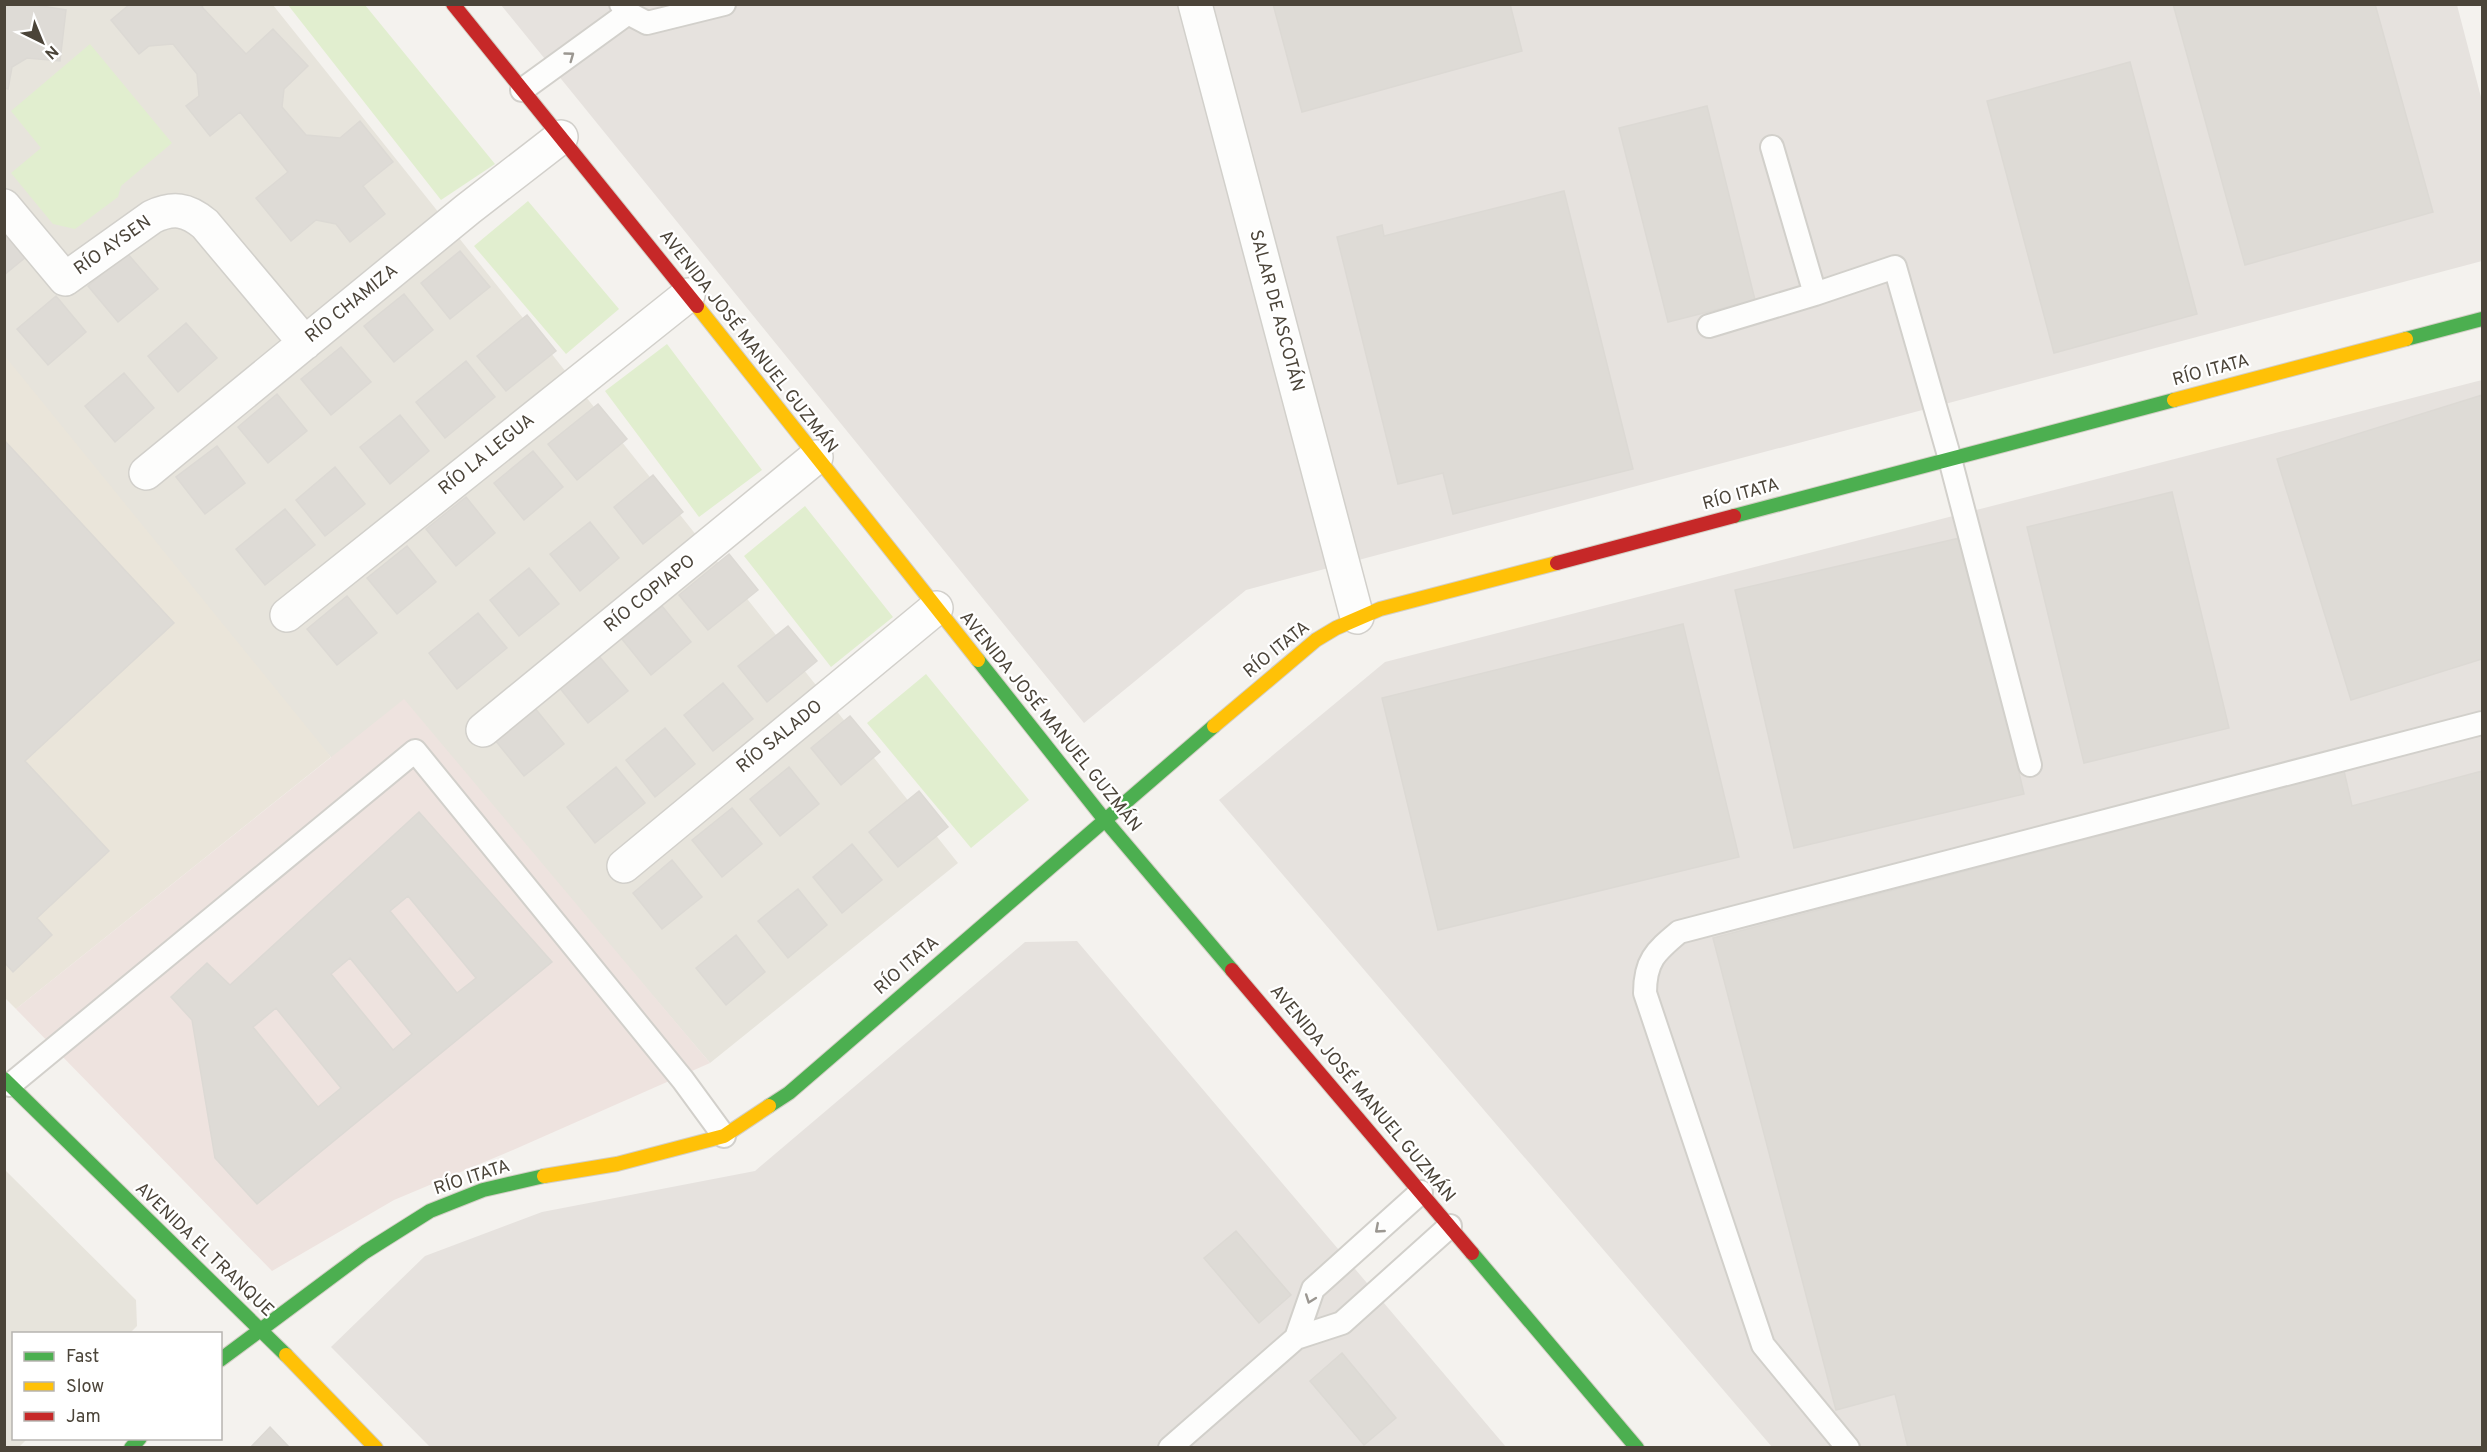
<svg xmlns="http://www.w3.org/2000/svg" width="2487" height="1452" font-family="Overpass,sans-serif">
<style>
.residential{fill:#e7e4dc}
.industrial{fill:#e6e2de}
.education{fill:#eae5da}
.medical{fill:#eee3df}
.green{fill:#e1eecf}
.building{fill:#dedbd6;stroke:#dcd9d4;stroke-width:1.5;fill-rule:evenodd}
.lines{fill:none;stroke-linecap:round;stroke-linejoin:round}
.lane-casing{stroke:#d2d0cb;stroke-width:26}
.street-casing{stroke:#d2d0cb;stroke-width:36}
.fast-casing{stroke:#d3cfc5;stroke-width:16}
.slow-casing{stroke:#d3cfc5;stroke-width:16}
.jam-casing{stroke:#d3cfc5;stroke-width:16}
.lane{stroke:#fdfdfc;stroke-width:22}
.street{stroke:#fdfdfc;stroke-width:33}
.fast{stroke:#4caf50;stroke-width:14}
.slow{stroke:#ffc107;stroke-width:14}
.jam{stroke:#c62828;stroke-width:14}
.oneway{stroke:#9b9791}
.labels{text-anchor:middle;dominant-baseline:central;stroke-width:4.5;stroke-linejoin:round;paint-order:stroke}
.street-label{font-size:18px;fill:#4b4439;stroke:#fff}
</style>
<rect width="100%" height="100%" fill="#f4f2ee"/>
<path class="residential" d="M5 5H273L958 863 710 1063 423 725 352 780 5 400Z
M4 1169 136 1300 137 1326 130 1333 14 1334V1438L27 1439 18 1448 5 1447Z"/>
<path class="industrial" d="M501 5H2457L2482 101V261L1246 590 1084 723Z
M2482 380V1447H1772L1219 800 1385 662Z
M1077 941 1506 1447H430L331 1347 425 1256 542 1212 755 1171 1025 942Z"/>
<path class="education" d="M4 355 331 757 16 1009 4 997Z"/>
<path class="medical" d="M404 699 710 1063 513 1150 394 1200 272 1271 16 1009Z"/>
<path class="green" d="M288 5H365L495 164 441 200Z
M90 44 172 143 121 186 118 197 75 229 53 224 11 173 41 148 11 111Z
M528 201 619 309 566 354 474 246Z
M667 344 762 470 699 517 605 391Z
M805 506 893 617 831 667 744 556Z
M926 674 1029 800 971 848 867 723Z"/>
<path class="building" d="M4 4H29L66 10 60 61 27 58 12 67 8 89 4 88Z
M130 4H204L202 7 246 54 273 29 308 66 284 89 282 107 306 135 340 138 360 121 393 162 363 186 385 214 350 242 336 224 316 220 291 241 256 198 288 172 240 112 210 136 186 106 199 96 197 74 173 44 149 46 139 54 111 20Z
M1273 4H1510L1522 51 1302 112Z
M2173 4H2375L2433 212 2245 265Z
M2130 62 2197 314 2054 353 1987 101Z
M1707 106 1755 300 1668 322 1619 128Z
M1564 191 1633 469 1453 514 1443 473 1398 484 1337 237 1382 225 1384 236Z
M4 220 32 252 4 275Z
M460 251 490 287 450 319 421 283Z
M127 253 158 289 118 322 88 286Z
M404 294 433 330 394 362 364 326Z
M56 296 86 332 48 365 17 329Z
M527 315 556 351 506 391 477 356Z
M186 323 217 358 178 392 148 356Z
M341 347 371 382 331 415 301 379Z
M466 361 495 397 445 438 416 402Z
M124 373 154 408 115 442 85 406Z
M277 394 307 431 268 463 238 427Z
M2482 395V659L2351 700 2277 459Z
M598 404 627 439 577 480 548 444Z
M400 415 429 451 390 484 360 447Z
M4 440 174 623 25 761 109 851 37 918 52 935 13 972 4 962Z
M217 446 245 483 205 514 176 477Z
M533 451 563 487 524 520 494 483Z
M335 467 365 504 325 536 296 500Z
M653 475 683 512 643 544 614 507Z
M2172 492 2229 728 2084 763 2027 527Z
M466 497 495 533 456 566 426 529Z
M285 509 315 545 265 585 236 549Z
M590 522 619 558 580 591 550 554Z
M1964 537 2024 794 1794 848 1735 590Z
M407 546 436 582 397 614 367 578Z
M729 554 758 590 708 630 679 595Z
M529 568 559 604 519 636 490 600Z
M347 596 377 633 337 665 307 629Z
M662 606 691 642 651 675 622 639Z
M478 613 507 648 457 689 429 653Z
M1683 624 1739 857 1438 930 1382 698Z
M788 626 817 661 767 702 738 666Z
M598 655 628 691 588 723 559 687Z
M723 683 753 719 713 751 684 715Z
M534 707 564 744 524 776 495 740Z
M850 716 880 752 841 785 811 748Z
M665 728 695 764 655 797 626 760Z
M616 767 645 803 595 843 567 807Z
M789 767 819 804 780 836 750 799Z
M2344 771 2352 806 2482 771V1448H1908L1895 1394 1836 1410 1713 938Z
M919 791 948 827 898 867 869 832Z
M732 808 762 844 722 877 692 840Z
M419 812 552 962 257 1204 215 1158 192 1020 171 997 207 963 230 985ZM408 896 476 978 457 993 390 911ZM350 958 412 1034 393 1050 331 974ZM276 1008 341 1088 318 1107 253 1027Z
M852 844 882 880 842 913 813 877Z
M672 860 702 897 662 929 633 893Z
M798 889 827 925 788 958 758 921Z
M736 935 765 972 726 1005 696 968Z
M1236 1231 1291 1295 1259 1323 1204 1258Z
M1342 1353 1396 1418 1364 1445 1310 1381Z
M270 1427 290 1448H250Z"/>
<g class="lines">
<g class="lane-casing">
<path id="lane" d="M621 4 628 13 647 23 724 4
M522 90 628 13
M1772 147 1815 294 1895 267 1950 459 2030 765
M1709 326 1815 294
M10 1085 415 751 683 1080 724 1136
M1296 1338 1313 1289 1421 1192
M1170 1448 1296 1338 1342 1323 1450 1226
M1848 1448 1763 1345 1645 993C1645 961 1655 952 1679 932L2482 723"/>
</g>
<g class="street-casing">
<path id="street" d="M1195 4 1357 617
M4 206 65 279 152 217C173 207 187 209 205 224L305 343
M146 473 468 209 561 137
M287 615 688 295
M483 730 816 457
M624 866 936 608"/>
</g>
<g class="fast-casing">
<path id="fast" d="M2406 339 2482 319
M1734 516 2174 400
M978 660 1104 819 1232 970
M4 1079 286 1355
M769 1106 789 1093 1214 726
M1472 1253 1637 1448
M220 1360 365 1252 430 1211 483 1190 544 1176
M131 1448 140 1438"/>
</g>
<g class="slow-casing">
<path id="slow" d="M697 306 978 660
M2174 400 2406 339
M1214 726 1316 640 1336 628 1380 609 1557 563
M544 1176 617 1164 724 1136 769 1106
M286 1355 376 1448"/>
</g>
<g class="jam-casing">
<path id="jam" d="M453 4 697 306
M1557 563 1734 516
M1232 970 1472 1253"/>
</g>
<use href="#lane" class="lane"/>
<use href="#street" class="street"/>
<use href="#fast" class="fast"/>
<use href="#slow" class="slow"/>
<use href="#jam" class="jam"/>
</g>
<defs><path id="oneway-chevron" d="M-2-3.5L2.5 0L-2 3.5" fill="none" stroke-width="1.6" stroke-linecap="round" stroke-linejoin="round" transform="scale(1.5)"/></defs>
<g class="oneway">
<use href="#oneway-chevron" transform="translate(570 56) rotate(-36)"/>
<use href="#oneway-chevron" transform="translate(1379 1229) rotate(139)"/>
<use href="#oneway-chevron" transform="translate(1310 1299) rotate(110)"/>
</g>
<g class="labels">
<g class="street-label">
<text transform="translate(113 246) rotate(-35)">RÍO AYSEN</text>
<text transform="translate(352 304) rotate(-39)">RÍO CHAMIZA</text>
<text transform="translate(1276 311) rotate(75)">SALAR DE ASCOTÁN</text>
<text transform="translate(748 342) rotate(52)">AVENIDA JOSÉ MANUEL GUZMÁN</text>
<text transform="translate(2211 371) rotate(-15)">RÍO ITATA</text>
<text transform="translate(487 455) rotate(-39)">RÍO LA LEGUA</text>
<text transform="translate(1741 495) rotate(-15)">RÍO ITATA</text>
<text transform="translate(650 594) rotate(-39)">RÍO COPIAPO</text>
<text transform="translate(1277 650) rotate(-39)">RÍO ITATA</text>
<text transform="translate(1050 722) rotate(51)">AVENIDA JOSÉ MANUEL GUZMÁN</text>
<text transform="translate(780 737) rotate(-39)">RÍO SALADO</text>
<text transform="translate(907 966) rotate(-41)">RÍO ITATA</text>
<text transform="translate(1362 1094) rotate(50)">AVENIDA JOSÉ MANUEL GUZMÁN</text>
<text transform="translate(472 1178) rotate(-18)">RÍO ITATA</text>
<text transform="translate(204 1250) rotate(44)">AVENIDA EL TRANQUE</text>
</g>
</g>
<rect width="2487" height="1452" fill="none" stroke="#4b4439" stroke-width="12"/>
<rect x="12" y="1332" width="210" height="108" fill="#ffffff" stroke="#b7b4b0" stroke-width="1.5"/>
<rect x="24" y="1352" width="30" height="9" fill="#4caf50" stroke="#b7b4b0" stroke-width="1.5"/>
<text x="66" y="1362" font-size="18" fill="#4b4439">Fast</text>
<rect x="24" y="1382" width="30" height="9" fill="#ffc107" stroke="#b7b4b0" stroke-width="1.5"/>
<text x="66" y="1392" font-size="18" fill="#4b4439">Slow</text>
<rect x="24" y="1412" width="30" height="9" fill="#c62828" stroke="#b7b4b0" stroke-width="1.5"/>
<text x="66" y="1422" font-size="18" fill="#4b4439">Jam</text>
<g transform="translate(42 42) rotate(137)" stroke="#ffffff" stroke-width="4.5" paint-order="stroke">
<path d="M0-4.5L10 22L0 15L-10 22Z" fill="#4b4439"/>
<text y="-9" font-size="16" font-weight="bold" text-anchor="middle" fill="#4b4439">N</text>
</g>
</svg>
